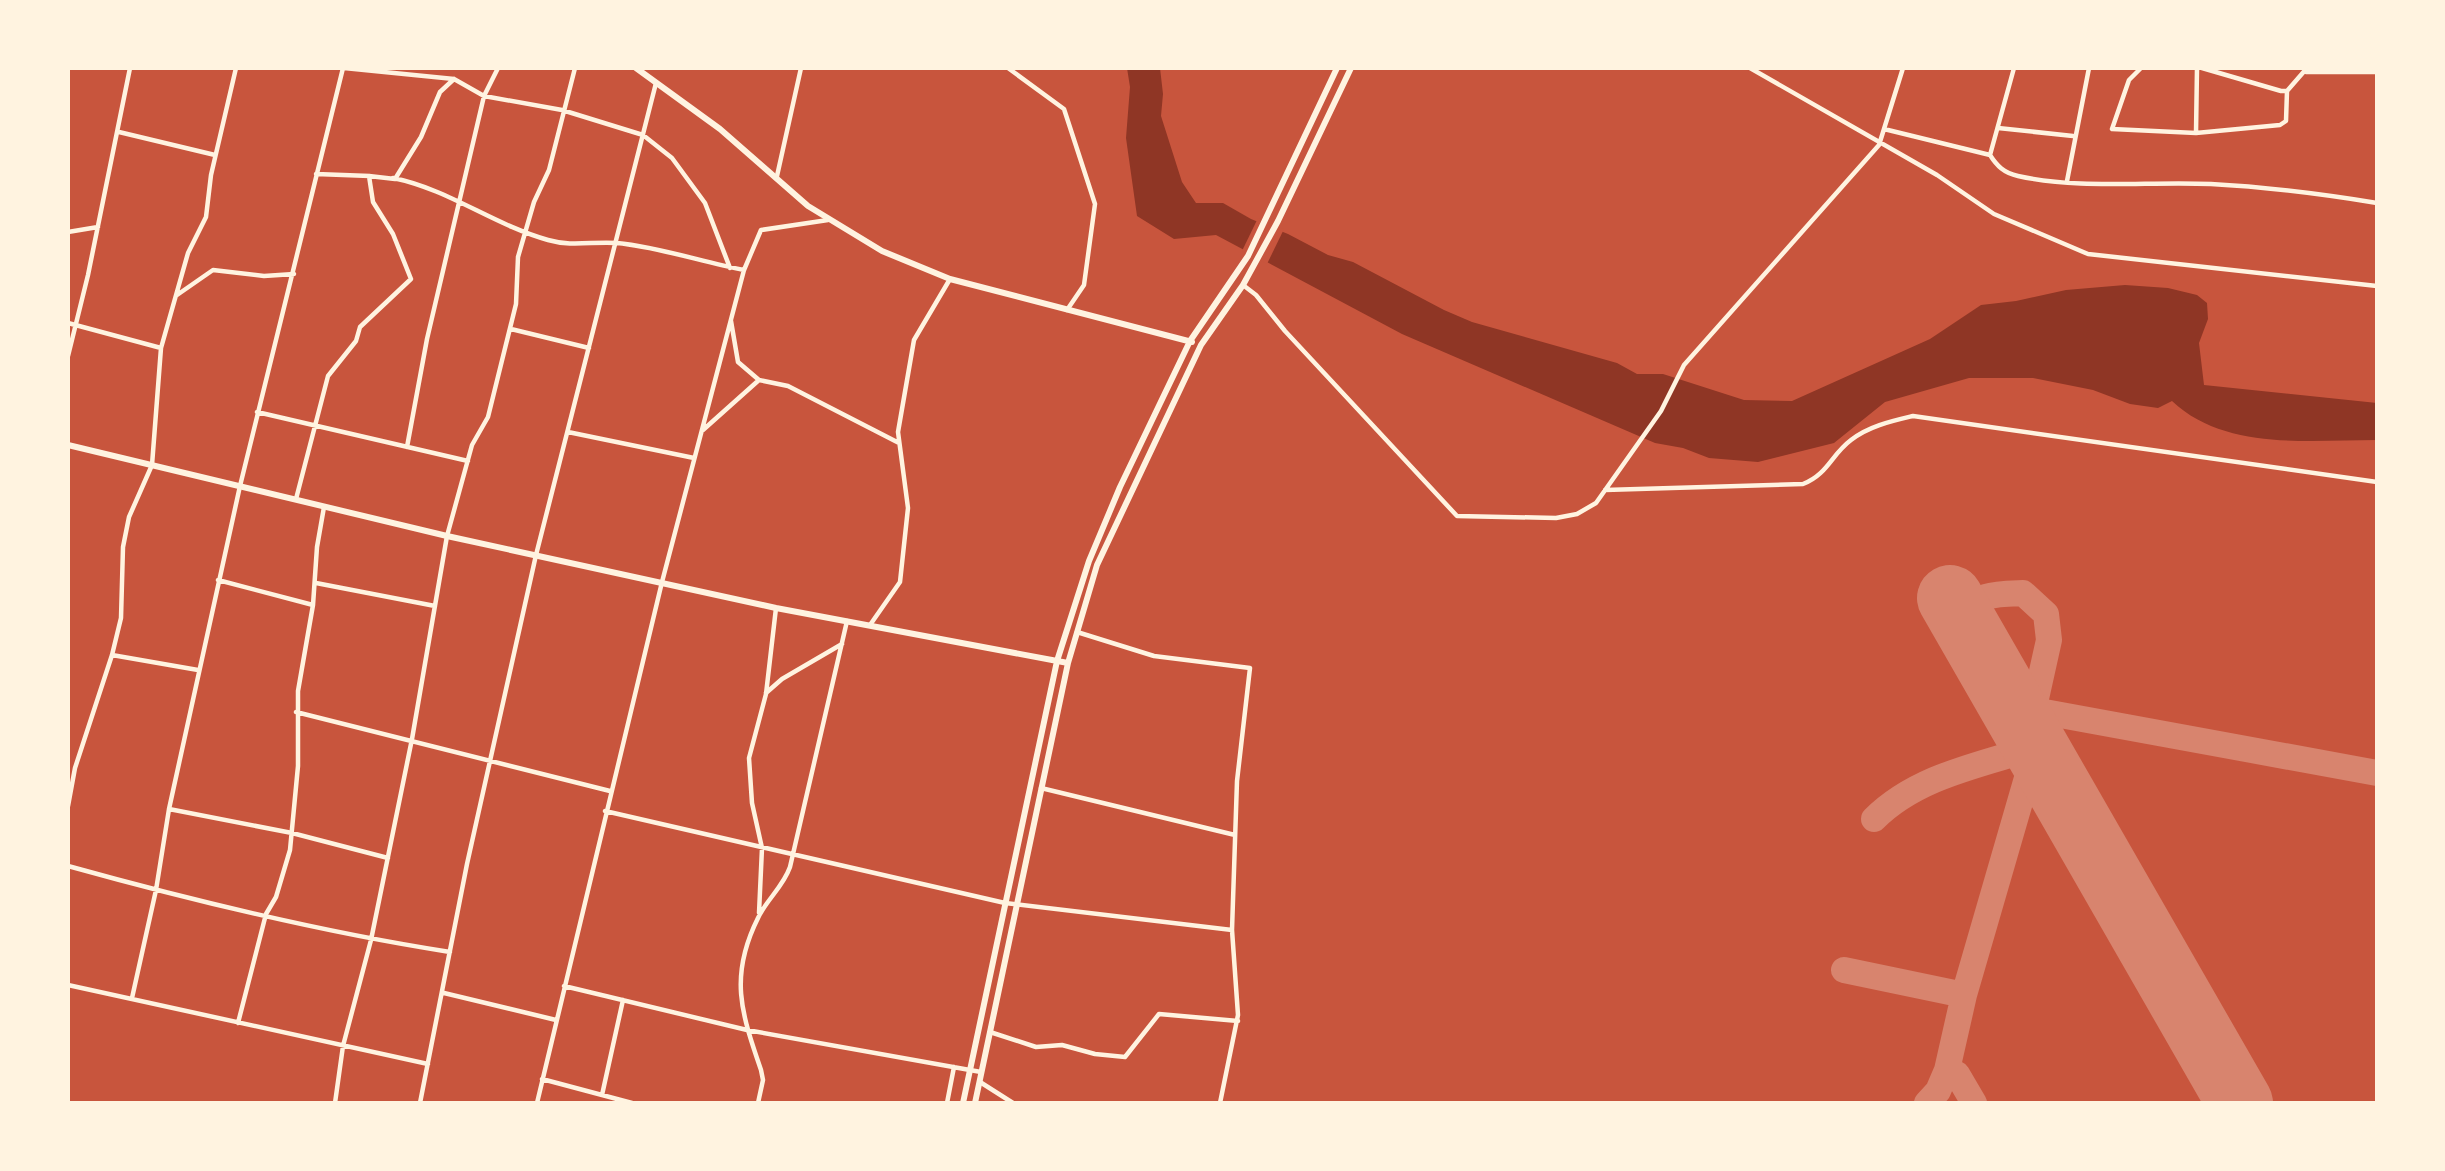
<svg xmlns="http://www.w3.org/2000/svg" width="2445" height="1171" font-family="'Public Sans',sans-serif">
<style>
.water{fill:#8f3625}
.pier{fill:#c8553d}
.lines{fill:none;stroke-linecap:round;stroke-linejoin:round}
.taxiway{stroke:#d8846e;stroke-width:26}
.runway{stroke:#d8846e;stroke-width:66}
.minor{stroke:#fff3e0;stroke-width:4.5}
.tertiary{stroke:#fff3e0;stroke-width:6}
</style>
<rect width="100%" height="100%" fill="#c8553d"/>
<path class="water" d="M1127 68H1160L1163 94 1161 116 1182 182 1196 203H1223L1251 219 1288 234 1328 255 1353 262 1444 310 1472 322 1617 363 1637 374H1663L1744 400 1792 401 1930 339 1981 305 2016 301 2066 290 2125 285 2168 288 2197 295 2207 303 2208 319 2199 343 2204 385 2377 403V440C2309 440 2225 451 2172 401L2158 408 2130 404 2093 390 2033 378H1969L1885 402 1834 443 1758 462 1709 458 1683 448 1655 443 1402 334 1216 235 1174 239 1137 216 1126 138 1130 87Z"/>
<path class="pier" d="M1258 218 1284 229 1267 264 1242 251Z"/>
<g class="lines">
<path class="taxiway" d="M1961 617C1978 593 1995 594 2023 593L2046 614 2049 640 2033 712 2036 747 1964 995
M2012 706 2377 773
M1874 819C1917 776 1980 765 2036 747
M1844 970 1964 995 1947 1070
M1927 1103 1938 1091 1947 1070 1957 1074 1974 1103"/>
<path class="runway" d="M1950 598 2240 1103"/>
<path class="minor" d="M344 68 454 79 484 96 562 110 643 135 672 158 705 203 730 268
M1008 68 1064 109 1095 204 1084 285 1067 310
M1750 68 1937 175 1994 214 2088 254 2377 286
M2014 68 1990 155C1997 166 2004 173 2018 176 2080 190 2148 181 2211 184 2267 187 2322 194 2377 203
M2141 68 2129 80 2112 129 2196 133 2280 125 2286 121 2287 91
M2202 68 2281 91H2287L2307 68
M2306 72H2377
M1998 128 2073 136
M1884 129 1990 155
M119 132 215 155
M2196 133 2197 68
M316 174 370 176
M777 176 801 68
M393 178C448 189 494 225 548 240 572 247 594 241 617 243 659 247 702 262 744 270
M2067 181 2089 68
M68 232 98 227
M1243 285 1256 295 1285 331 1457 516 1556 518 1577 514 1596 503 1661 411 1684 365 1879 145 1903 68
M177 295 213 270 264 276 294 274
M731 321 738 362 759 380
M68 323 161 348
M511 329 589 348
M68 356 88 275 130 68
M257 412 468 461
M703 430 759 380 788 386 899 443
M568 432 694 458
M407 447 427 339 484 96 498 68
M1605 490 1803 484C1828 474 1831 455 1851 440 1869 426 1892 421 1913 416L2377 482
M296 499 328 376 356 341 360 327 411 279 393 234 373 202 369 176 395 179 421 137 440 92 454 79
M218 580 313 605
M316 583 435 606
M870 625 900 582 908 508 898 432 914 340 950 279
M1077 632 1154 656 1250 668 1237 781 1232 930 1238 1015 1220 1103
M112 655 198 670
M766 693 782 679 842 644
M296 712 610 791
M1041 788 1235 835
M68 806 75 768 112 655 121 618 123 547 129 517 152 465 161 348 188 253 206 217 211 175 236 68
M169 809 292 833 388 858
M605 811 1005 903 1232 930
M68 866C194 901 321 932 450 952
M759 913 762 848 752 803 749 758 766 694 776 608
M68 985 428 1064
M564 986 747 1030 981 1072
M444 993 556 1020
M132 998 156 890 169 809 240 486 343 68
M238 1023 266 914 276 897 290 850 298 766V691L313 605 317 547 324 507
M990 1032 1036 1047 1062 1045 1095 1054 1125 1057 1159 1014 1238 1021
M542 1079 632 1103
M980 1082 1013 1103
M602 1095 623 1000
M335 1103 343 1046 371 940 412 739 447 536 472 445 488 417 516 304 518 257 534 202 549 170 575 68
M420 1103 467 864 536 555 656 83
M537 1103 662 582 744 270 761 230 828 220
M758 1103 763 1080 761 1070C741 1012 729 976 758 918 767 899 783 887 790 867L847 621
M947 1103 954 1067"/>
<path class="tertiary" d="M636 68 720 129 808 206 882 251 950 279 1192 342
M68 445 447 536 776 608 1068 663
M963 1103 1057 661 1089 561 1120 487 1190 341 1248 256 1337 68
M975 1103 1068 663 1097 565 1201 345 1243 285 1278 221 1351 68"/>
</g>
<rect width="2445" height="1171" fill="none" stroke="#fff3e0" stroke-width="140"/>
</svg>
